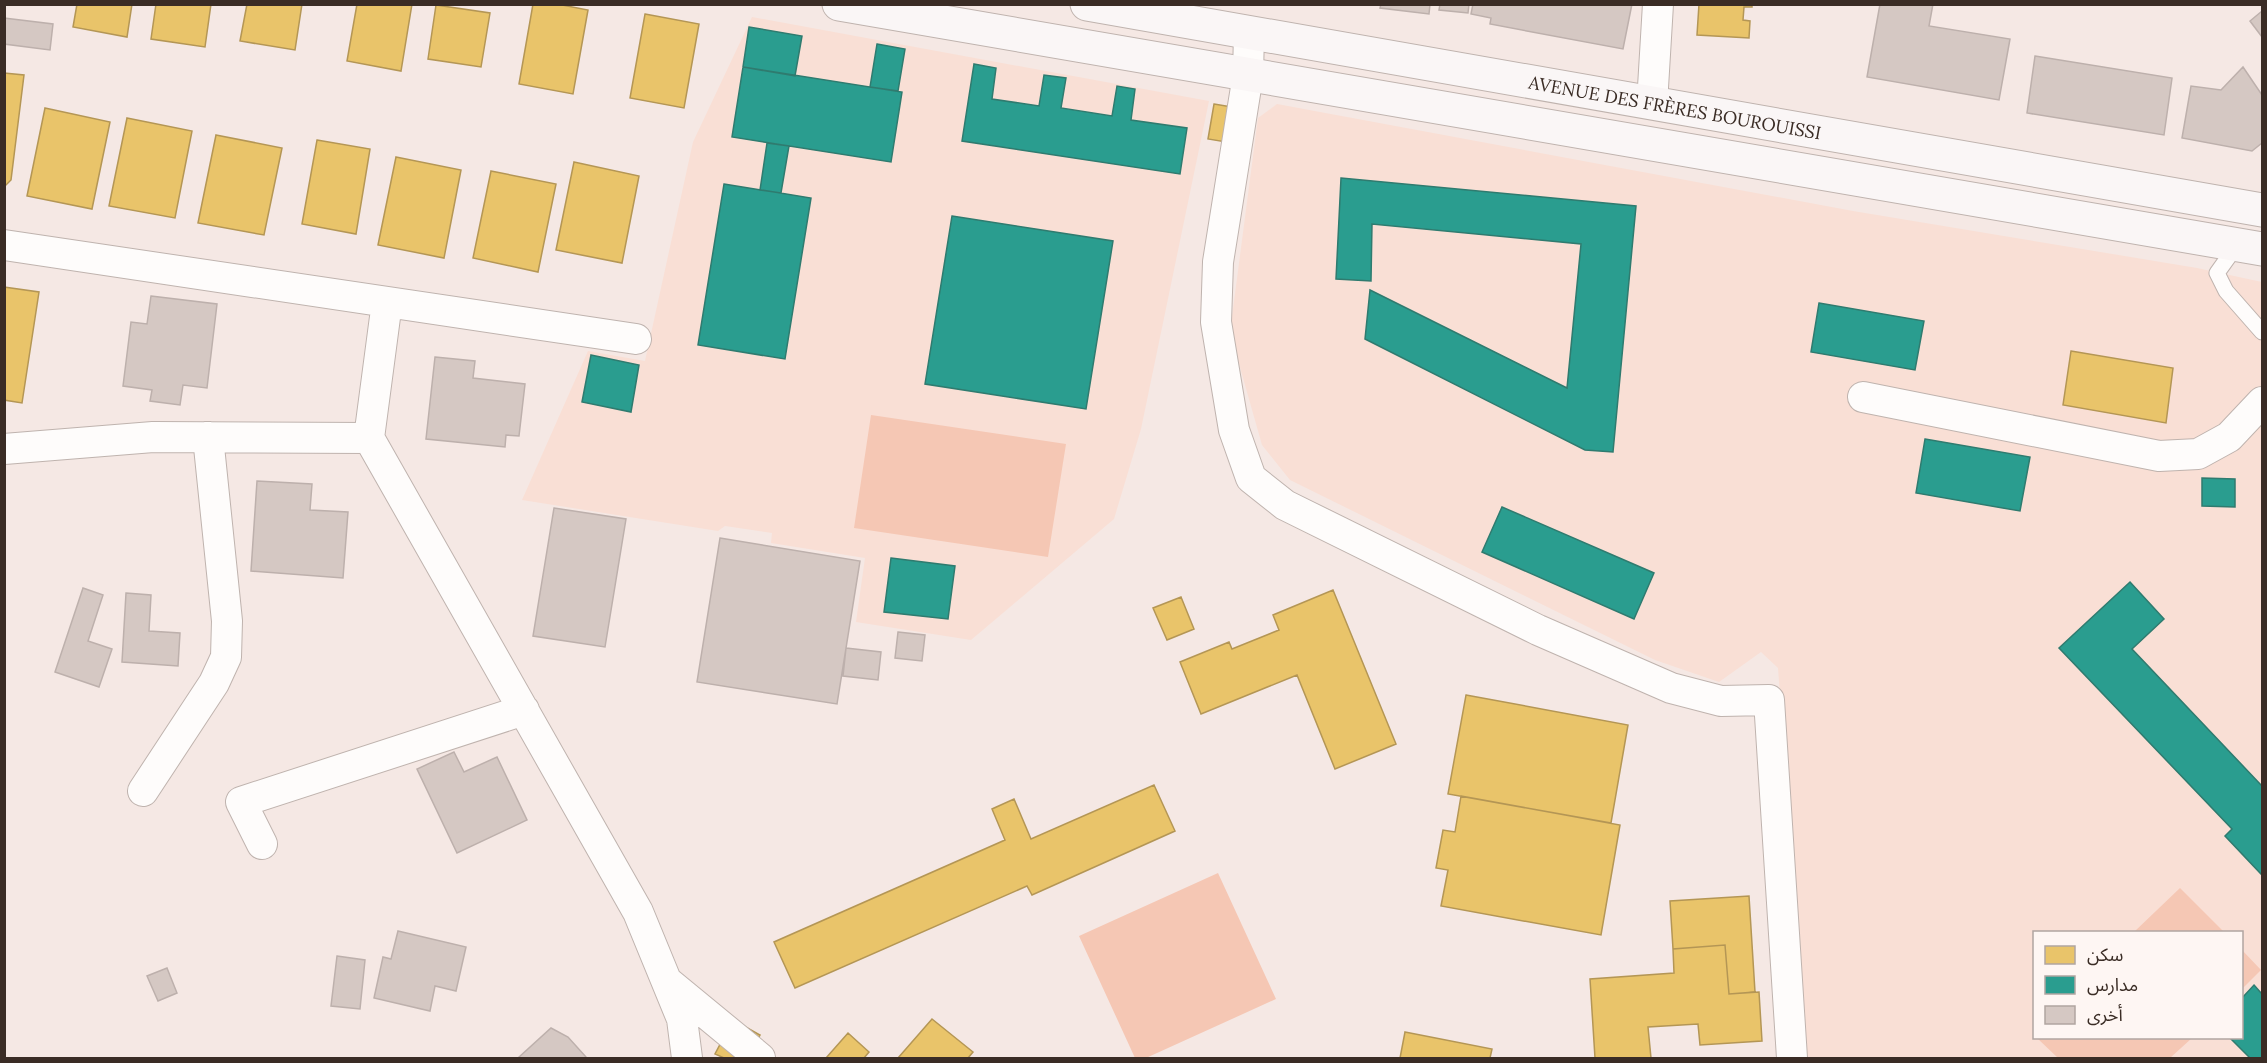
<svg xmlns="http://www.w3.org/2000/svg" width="2267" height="1063" font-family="Lora,'Noto Sans Arabic',serif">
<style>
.built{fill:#f9dfd5;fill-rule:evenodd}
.green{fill:#f5c7b4}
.homes{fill:#e9c46a;stroke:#b49655;stroke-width:1.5}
.schools{fill:#2a9d8f;stroke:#2f7b6f;stroke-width:1.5}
.building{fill:#d5c8c3;stroke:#bdb0ac;stroke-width:1.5}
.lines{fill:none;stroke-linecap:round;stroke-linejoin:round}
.service-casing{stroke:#bfb3ae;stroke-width:17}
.minor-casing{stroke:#bfb3ae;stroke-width:32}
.secondary-casing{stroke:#bfb3ae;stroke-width:35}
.service{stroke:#fefcfb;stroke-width:15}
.minor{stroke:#fefcfb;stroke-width:30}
.secondary{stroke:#faf6f6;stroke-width:33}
.labels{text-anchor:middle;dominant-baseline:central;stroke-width:6;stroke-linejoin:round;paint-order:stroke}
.street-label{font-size:18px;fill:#3a2c25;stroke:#fef6f3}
</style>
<rect width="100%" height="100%" fill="#f5e8e4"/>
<path class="built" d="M752 17 1209 101 1141 429 1114 519 971 640 856 622 865 558 771 543 772 533 725 526 718 531 522 500 588 351 645 361 693 142Z
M1277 104 1853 211 2197 268 2262 282V1058H1807L1778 668 1761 652 1719 682 1655 660 1290 480 1262 445 1230 332 1258 118ZM2034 932H2242V1038H2034Z"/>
<path class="green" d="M871 415 1066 444 1048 557 854 528Z
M1218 873 1276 999 1146 1058H1135L1079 936Z
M2180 888 2224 932H2134Z
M2242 950 2261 970 2242 989Z
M2037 1038H2192L2170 1058H2058Z"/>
<path class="homes" d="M77 4H132L127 37 73 27Z
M156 4H211L205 47 151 39Z
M247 4H302L295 50 240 41Z
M357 4H412L401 71 347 61Z
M533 4H557L588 10 573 94 519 84Z
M1699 4H1752V7H1744L1743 20 1750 21 1749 38 1697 35Z
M436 5 490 13 481 67 428 59Z
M645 14 699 24 684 108 630 98Z
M4 73 24 75 11 180 4 187Z
M1214 104 1256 111 1250 146 1208 139Z
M45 108 110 122 92 209 27 196Z
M127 118 192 131 175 218 109 206Z
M216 135 282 148 264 235 198 223Z
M317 140 370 149 356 234 302 224Z
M396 157 461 170 444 258 378 245Z
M574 162 639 176 622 263 556 250Z
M491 171 556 184 538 272 473 258Z
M4 287 39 292 22 403 4 400Z
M2071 351 2173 368 2166 423 2063 405Z
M1333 590 1396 744 1335 769 1297 675 1201 714 1180 662 1229 642 1232 649 1279 630 1273 615Z
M1181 597 1194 629 1167 640 1153 608Z
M1466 695 1628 725 1611 823 1448 794Z
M1154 785 1175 831 1032 895 1027 886 795 988 774 942 1005 840 992 809 1014 799 1031 839Z
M1461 796 1620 825 1601 935 1441 906 1448 870 1436 868 1443 830 1455 832Z
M1749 896 1755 992 1729 994 1725 945 1673 949 1670 901Z
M1725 945 1729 994 1759 992 1762 1041 1700 1045 1698 1024 1648 1027 1651 1058H1595L1590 979 1674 973 1673 949Z
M932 1019 973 1052 968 1058H898Z
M733 1020 760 1035 747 1058H724L715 1054Z
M1405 1032 1492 1049 1490 1058H1400Z
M848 1033 869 1052 864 1058H826Z"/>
<path class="schools" d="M749 27 802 36 795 76 743 67Z
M877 44 905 49 898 91 870 87Z
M974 64 996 68 992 99 1039 106 1044 75 1066 78 1061 108 1112 116 1117 86 1135 89 1131 120 1187 128 1180 174 962 141Z
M743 67 902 92 891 162 732 137Z
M767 143 789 146 781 193 760 190Z
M1341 178 1636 206 1613 452 1585 450 1365 339 1370 290 1567 388 1581 244 1372 224 1371 281 1336 279Z
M724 184 811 198 785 359 698 345Z
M952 216 1113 241 1086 409 925 384Z
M1819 303 1924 321 1915 370 1811 352Z
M591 355 639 365 631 412 582 402Z
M1925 439 2030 457 2020 511 1916 493Z
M2202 478 2235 479V507L2202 506Z
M1502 507 1654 573 1634 619 1482 552Z
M891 558 955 566 948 619 884 612Z
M2130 582 2164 619 2132 649 2262 786V875L2225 836 2232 829 2059 648Z
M2254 985 2262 994V1058H2250L2230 1038H2242V998Z"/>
<path class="building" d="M1381 4H1430L1429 14 1380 8Z
M1440 4H1469L1468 13 1439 10Z
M1473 4H1632L1623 49 1490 24 1491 18 1471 14Z
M1880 4H1933L1929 26 2010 39 1999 100 1867 77Z
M2262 11V37L2250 21Z
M4 18 53 24 50 50 4 44Z
M2035 56 2172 78 2164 135 2027 113Z
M2243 67 2262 95V143L2252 151 2182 138 2191 86 2221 90Z
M151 296 217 304 207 388 183 385 180 405 150 401 152 390 123 386 131 322 147 324Z
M435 357 475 361 473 378 525 384 519 436 506 435 505 447 426 439Z
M257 481 312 484 310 510 348 512 343 578 251 571Z
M554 508 626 519 605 647 533 636Z
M720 538 860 561 837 704 697 682Z
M83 588 103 595 88 641 112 649 99 687 55 672Z
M126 593 151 595 149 631 180 633 178 666 122 662Z
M898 632 925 635 922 661 895 658Z
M846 648 881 652 878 680 843 676Z
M454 752 464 772 497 757 527 820 457 853 417 769Z
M398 931 466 947 456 991 435 986 430 1011 374 998 383 957 391 959Z
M337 956 365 960 360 1009 331 1006Z
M167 968 177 993 158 1001 147 976Z
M551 1028 568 1037 586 1057V1058H518Z"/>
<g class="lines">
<g class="service-casing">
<path id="service" d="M2237 245 2217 273 2226 291 2262 332"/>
</g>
<g class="minor-casing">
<path id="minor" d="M1249 33 1248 75 1218 262 1216 322 1234 430 1251 478 1285 505 1538 630 1671 688 1721 701 1769 700 1792 1058
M1652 104 1658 4
M4 245 636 339
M387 302 369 438 638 912 682 1019 687 1058
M1863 397 2159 456 2198 454 2229 437 2262 402
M4 449 153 437 369 438
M143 791 214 683 226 657 227 621 208 437
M262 844 241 802 524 710
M669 983 760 1058"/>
</g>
<g class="secondary-casing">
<g id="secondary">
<path d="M839 4 2262 249"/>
<path id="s1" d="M1087 4 2262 210"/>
</g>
</g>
<use href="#service" class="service"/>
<use href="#minor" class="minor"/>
<use href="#secondary" class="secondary"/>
</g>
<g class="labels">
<g class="street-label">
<text stroke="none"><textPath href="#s1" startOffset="597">AVENUE DES FRÈRES BOUROUISSI</textPath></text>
</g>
</g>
<rect width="2267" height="1063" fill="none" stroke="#3a2c25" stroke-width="12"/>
<rect x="2033" y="931" width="210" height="108" fill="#fef6f3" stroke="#b0a5a1" stroke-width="1.5"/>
<rect x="2045" y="946" width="30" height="18" fill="#e9c46a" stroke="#b0a5a1" stroke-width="1.5"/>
<text x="2087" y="961" font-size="18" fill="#3a2c25">سكن</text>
<rect x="2045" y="976" width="30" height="18" fill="#2a9d8f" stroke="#b0a5a1" stroke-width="1.5"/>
<text x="2087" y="991" font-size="18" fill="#3a2c25">مدارس</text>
<rect x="2045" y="1006" width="30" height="18" fill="#d5c8c3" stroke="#b0a5a1" stroke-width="1.5"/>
<text x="2087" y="1021" font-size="18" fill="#3a2c25">أخرى</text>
</svg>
